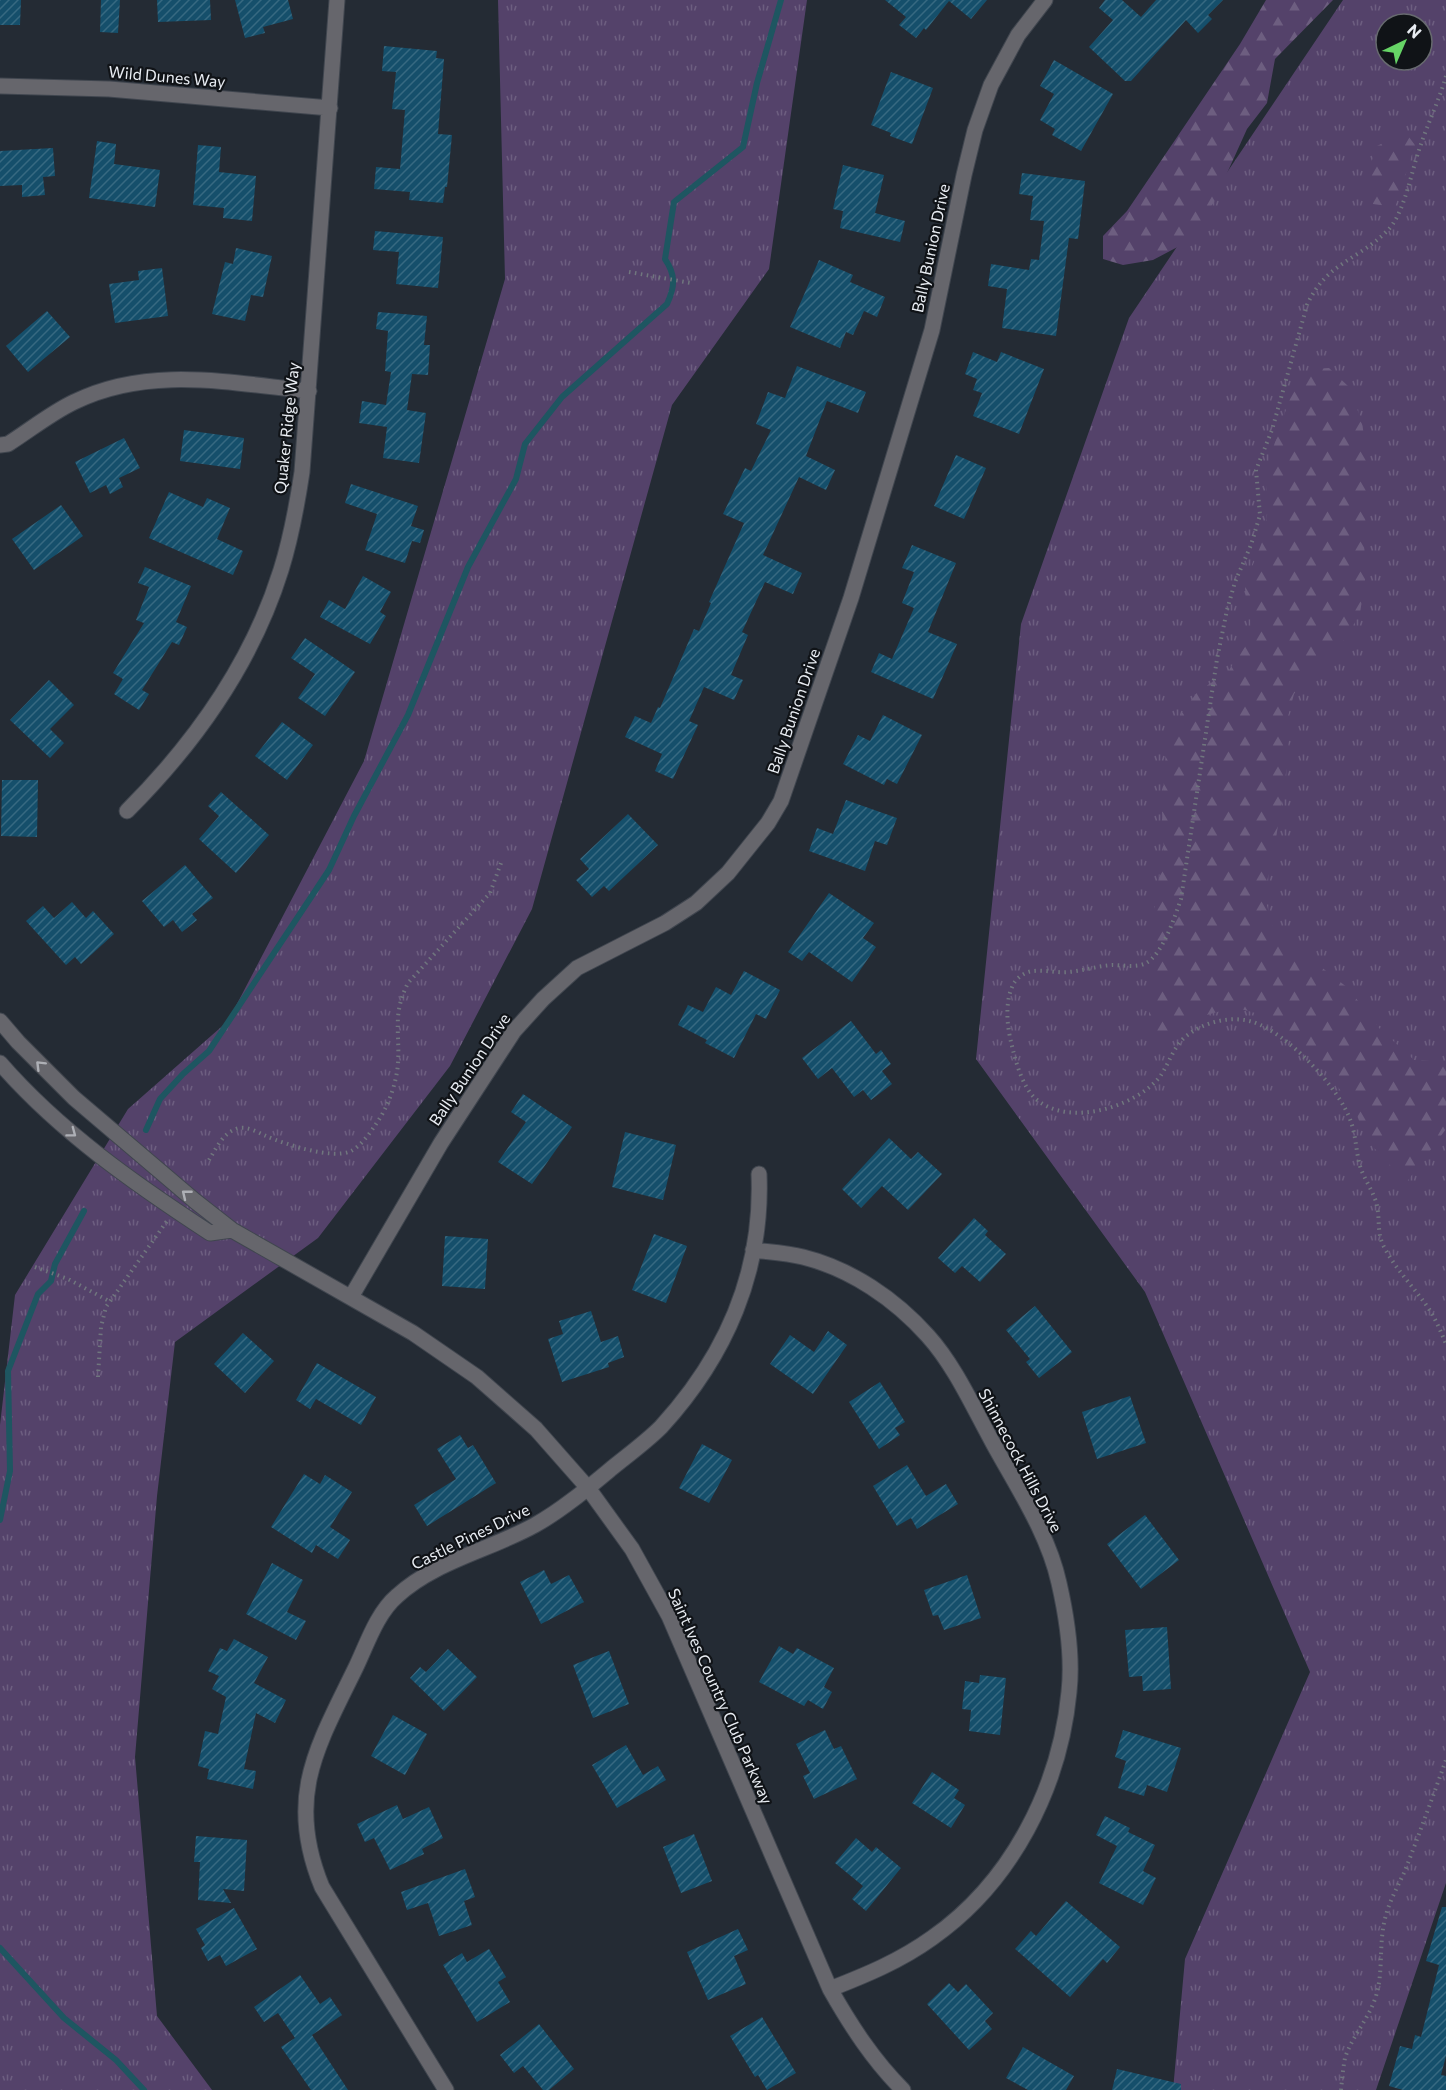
<svg xmlns="http://www.w3.org/2000/svg" width="1446" height="2090" font-family="Commissioner,sans-serif">
<style>
.grass{fill:url(#grass-tufts);fill-rule:evenodd}
.forest{fill:url(#forest-firs)}
.lines{fill:none;stroke-linecap:round;stroke-linejoin:round}
.stream{stroke:#1e5661;stroke-width:6}
.building{fill:url(#building-hatch)}
.street-casing{stroke:#40464f;stroke-width:17}
.path{stroke:#70767e;stroke-width:4;stroke-dasharray:1.5 4.5;stroke-linecap:butt}
.street{stroke:#66666c;stroke-width:15}
.oneway{stroke:#aeb0b6}
.labels{text-anchor:middle;dominant-baseline:central;stroke-width:4.5;stroke-linejoin:round;paint-order:stroke}
.street-label{font-size:16px;fill:#e9edf3;stroke:#101317}
</style>
<defs>
<pattern id="grass-tufts" width="24" height="20" patternUnits="userSpaceOnUse" patternTransform="scale(1.5)"><rect width="24" height="20" fill="#54426a"/><path d="M3 7l-1-3M5 7V3M7 7l1-3M15 17l-1-3M17 17v-4M19 17l1-3" fill="none" stroke="#6d5e80"/></pattern>
<pattern id="forest-firs" width="22" height="20" patternUnits="userSpaceOnUse" patternTransform="scale(1.5)"><rect width="22" height="20" fill="#54426a"/><path d="M5 1l3.5 6h-7zM16 11l3.5 6h-7z" fill="#6d5e80"/></pattern>
<pattern id="building-hatch" width="6" height="6" patternUnits="userSpaceOnUse" patternTransform="scale(1.5)"><rect width="6" height="6" fill="#154f6b"/><path d="M-1 1l2-2M0 6l6-6M5 7l2-2" fill="none" stroke="#376981"/></pattern>
</defs>
<rect width="100%" height="100%" fill="#242b34"/>
<path class="grass" d="M498 0H807L769 269 672 405 532 909 450 1066 318 1238 175 1342 157 1496 135 1757 157 2016 212 2090H0V1425L15 1295 128 1109 228 1021 364 761 505 279Z
M1343 0H1446V1883L1376 2090H1173L1185 1959 1310 1672 1145 1292 976 1059 1021 624 1129 318ZM1386 24H1422V60H1386Z"/>
<path class="forest" d="M1266 0H1333L1275 59 1267 103 1247 129 1214 202 1187 242 1153 260 1123 265 1103 259V236L1127 211 1240 44Z
M1405 132 1415 145 1395 207 1373 204 1365 180 1377 146Z
M1329 368 1349 387 1362 422 1369 472 1364 543 1366 574 1360 613 1346 638 1313 671 1294 694 1287 720 1289 753 1275 845 1264 895 1277 941 1316 963 1348 988 1379 1028 1414 1060 1446 1062V1129L1406 1183 1366 1139 1355 1110 1327 1072 1293 1036 1266 1016 1234 1007 1190 1020 1162 1035 1149 1028V1006L1155 979 1149 945 1154 925 1155 898 1164 853 1162 811 1166 749 1182 713 1198 691 1227 673 1251 638 1250 615 1245 589 1252 567 1263 540 1269 503 1265 479 1269 460 1294 386 1312 369Z"/>
<g class="lines">
<path class="stream" d="M146 1130 160 1099 183 1074 209 1051 329 870 354 816 408 715 468 567 516 479 525 444 562 397 667 304C675 287 676 275 665 259L674 202 743 147 757 83 781 0
M0 1520 10 1471 8 1371 38 1294 51 1281 55 1264 84 1211
M0 1948 64 2018 116 2060 144 2090"/>
</g>
<path class="building" d="M0 0H21L20 25H0Z
M101 0H120L118 33 100 32Z
M157 0H210L211 20 158 22Z
M235 0H288L293 19 263 27 265 33 245 38Z
M885 0H987L971 19 949 1 926 30 924 28 916 38 899 25 906 17Z
M1105 0H1122L1141 17 1156 0H1223L1208 15 1212 19 1198 33 1186 20 1131 81H1125L1089 47 1113 20 1099 8Z
M384 46 437 51 436 58 444 59 438 134 452 135 447 187H445L443 203 409 200 410 192 374 189 376 167 400 169 405 110 392 109 396 72 382 71Z
M1054 60 1113 94 1081 151 1052 135 1055 129 1040 120 1054 94 1040 86Z
M891 72 933 88 912 144 890 136 891 133 871 125Z
M97 141 116 144 114 164 160 170 155 207 89 198Z
M198 145 221 147 219 172 256 176 252 221 223 218 224 208 193 205Z
M53 148 55 176 43 177 45 195 22 197V185L0 186V151Z
M843 165 884 175 875 213 905 221 900 242 840 228 843 211 833 209Z
M1022 173 1085 181 1078 239 1069 238 1056 336 1002 328 1007 289 988 286 991 264 1029 270 1031 259 1039 260 1044 221 1030 220 1033 196 1019 194Z
M375 231 443 237 438 288 396 284 399 252 373 250Z
M236 248 272 256 263 297 251 295 245 321 212 314 225 262 233 264Z
M819 260 853 275 850 282 885 297 877 317 864 311 853 335 846 332 840 348 790 327Z
M162 268 168 316 115 323 109 284 139 280 138 271Z
M47 311 70 337 28 372 6 346Z
M378 312 427 316 424 345H430L428 375 412 374 407 410 426 413 419 463 383 458 387 427 359 423 362 401 386 405 391 372 385 371 388 331 376 329Z
M973 352 997 362 1001 352 1044 369 1019 434 973 416 982 393 973 390 977 379 965 374Z
M797 366 866 392 858 413 827 401 806 456 835 470 826 490 799 477 763 555 802 573 793 594 765 582 742 632 748 635 731 675 743 680 734 700 704 687 689 721 698 725 673 779 655 771 662 754 625 737 635 716 651 723 658 707 660 708 694 629 699 631 711 603 709 602 744 523 723 514 745 468 751 471 771 430 756 424 768 392 785 398Z
M184 430 244 438 240 469 180 461Z
M124 438 140 468 119 478 123 487 110 494 106 485 90 493 75 462Z
M956 455 986 468 964 519 934 506Z
M351 484 418 506 411 526 424 530 420 543 412 541 405 563 365 550 377 514 345 503Z
M169 492 203 507 207 498 230 508 217 539 243 551 233 575 149 538Z
M61 505 83 536 34 570 12 539Z
M912 545 956 563 928 632 957 644 933 699 871 672 879 653 892 659 914 608 902 603 914 572 902 568Z
M145 567 191 586 176 622 187 627 179 645 172 642 142 690 149 694 139 710 114 694 123 679 113 673 144 623 136 620 149 587 138 583Z
M363 576 391 592 380 612 386 616 370 644 320 617 329 600 345 609Z
M305 638 355 672 325 716 298 698 315 674 291 658Z
M49 680 74 705 50 729 64 743 50 758 10 720Z
M883 715 922 735 897 784 887 779 884 785 843 764 858 735 870 741Z
M282 722 313 745 287 780 255 756Z
M2 780H38L37 837 1 836Z
M221 792 269 835 236 873 199 839 219 816 208 806Z
M846 800 897 818 887 845 875 841 865 871 809 851 817 828 833 834Z
M628 814 658 845 609 891 604 886 592 897 576 880 589 869 580 859Z
M185 865 213 898 192 914 197 920 182 932 173 920 164 927 142 901Z
M829 893 874 923 863 938 876 947 852 982 809 952 802 961 788 952Z
M72 902 86 918 93 911 114 934 81 964 75 957 66 965 26 921 43 906 54 918Z
M744 971 780 990 766 1019 756 1014 734 1058 705 1043 707 1040 678 1025 688 1005 703 1012 716 987 731 995Z
M851 1021 876 1054 881 1050 891 1064 882 1071 892 1084 871 1100 863 1090 854 1097 832 1068 818 1079 802 1058Z
M523 1094 572 1127 532 1184 498 1162 526 1122 511 1112Z
M625 1132 676 1145 663 1200 612 1187Z
M889 1138 911 1159 918 1152 942 1174 908 1210 882 1186 861 1208 842 1189Z
M974 1218 988 1231 985 1235 1006 1254 980 1282 962 1266 955 1273 938 1258Z
M654 1234 687 1246 666 1303 632 1290Z
M445 1236 488 1239 485 1289 442 1286Z
M1035 1306 1072 1352 1039 1378 1026 1362 1030 1359 1006 1330Z
M591 1311 601 1342 618 1336 624 1357 608 1363 609 1367 562 1382 548 1339 563 1334 559 1321Z
M828 1331 847 1345 813 1394 770 1364 790 1335 814 1352Z
M243 1333 274 1361 245 1393 214 1364Z
M317 1363 376 1397 361 1425 316 1399 310 1409 296 1400Z
M880 1382 905 1422 895 1428 900 1435 879 1449 849 1402Z
M1130 1396 1146 1443 1097 1459 1082 1412Z
M460 1435 468 1448 473 1445 496 1483 427 1526 414 1505 456 1479 437 1449Z
M702 1444 732 1460 709 1503 679 1488Z
M907 1465 926 1496 946 1484 958 1504 917 1529 911 1518 897 1526 873 1486Z
M304 1474 320 1484 325 1475 352 1492 330 1527 350 1540 338 1559 316 1545 312 1553 271 1527Z
M1145 1515 1179 1560 1141 1589 1107 1544Z
M272 1563 303 1580 287 1612 306 1621 296 1640 246 1614Z
M544 1570 551 1584 569 1575 584 1602 541 1624 520 1582Z
M967 1575 981 1618 944 1630 938 1615 933 1616 924 1590Z
M1167 1627 1171 1689 1143 1691 1142 1676 1129 1677 1125 1630Z
M234 1639 268 1657 254 1683 286 1700 275 1723 256 1713 244 1769 256 1771 253 1789 207 1779 209 1769 198 1766 205 1731 218 1734 226 1697 212 1689 219 1676 208 1671 220 1648 227 1651Z
M779 1646 793 1654 797 1648 834 1668 824 1687 832 1692 823 1709 808 1700 804 1706 759 1682Z
M448 1649 477 1677 444 1711 410 1678 420 1667 426 1672Z
M609 1651 629 1704 593 1718 573 1665Z
M980 1675 1006 1678 1000 1735 969 1731 971 1710 962 1709 965 1681 979 1683Z
M393 1715 427 1734 405 1775 371 1756Z
M825 1730 834 1749 841 1746 857 1779 814 1799 803 1776 810 1773 796 1744Z
M1123 1730 1181 1748 1167 1792 1147 1785 1144 1796 1118 1788 1126 1761 1115 1757Z
M626 1745 643 1775 658 1766 666 1780 617 1808 592 1765Z
M932 1772 959 1790 954 1798 965 1805 951 1828 912 1803Z
M397 1805 403 1819 429 1807 443 1838 422 1849 424 1854 390 1870 374 1838 365 1842 357 1824Z
M1105 1816 1130 1828 1128 1832 1155 1845 1143 1871 1156 1878 1143 1905 1099 1883 1117 1846 1096 1835Z
M694 1834 712 1881 681 1893 663 1847Z
M196 1836 247 1840 244 1891 223 1889 231 1903 198 1900 200 1862H194Z
M856 1838 872 1852 876 1847 901 1868 866 1911 852 1899 863 1886 835 1863Z
M465 1869 475 1897 464 1901 472 1925 439 1936 428 1903 407 1910 401 1892Z
M1066 1901 1120 1947 1107 1963 1103 1959 1070 1997 1015 1949 1031 1931 1036 1936Z
M1442 1907H1446V2056L1441 2075 1446 2076V2090H1403L1389 2086 1400 2046 1412 2049 1415 2035 1421 2037 1439 1965 1426 1961Z
M234 1908 257 1949 226 1966 220 1955 208 1961 201 1948 205 1945 196 1929Z
M738 1929 748 1950 734 1956 746 1984 708 2000 687 1952Z
M489 1949 506 1977 498 1982 510 2002 477 2022 443 1965 462 1953 467 1962Z
M300 1975 320 2004 330 1997 342 2015 312 2035 348 2090H311L281 2047 295 2038 278 2013 264 2022 254 2007Z
M949 1983 958 1992 966 1984 993 2013 985 2021 992 2029 969 2050 927 2004Z
M762 2017 796 2073 767 2090 758 2075 755 2077 730 2036Z
M539 2024 574 2069 549 2090H543L523 2066 514 2073 500 2055Z
M1023 2047 1074 2076 1066 2090H1028L1006 2078Z
M1117 2069 1181 2084V2090H1112Z"/>
<g class="lines">
<g class="street-casing">
<path id="street" d="M0 86 109 89 330 108
M0 445 8 444C30 430 51 413 74 402 149 365 230 383 309 391
M127 811C195 743 252 663 281 570 291 538 297 505 302 472L337 0
M0 1021 18 1042 74 1098 195 1201 232 1230 413 1333 477 1377 536 1429 588 1488 632 1549 669 1616 830 1989C851 2026 873 2060 903 2090
M0 1063C59 1131 135 1184 210 1233L232 1230
M753 1250C769 1252 787 1253 803 1257 851 1269 895 1299 928 1336 955 1366 973 1407 993 1443 1017 1487 1048 1533 1059 1583 1067 1618 1073 1656 1069 1692 1060 1787 1012 1882 932 1938 900 1961 866 1975 830 1989
M351 1297 441 1143 514 1031 543 999 577 968 665 923 696 903 728 873 768 823 781 801 851 598 932 330 964 175 975 130 991 85 1018 35 1045 0
M446 2090 322 1887C285 1797 317 1747 356 1667 367 1644 377 1613 397 1596 435 1561 490 1550 535 1525 562 1510 588 1488 612 1468 628 1455 646 1442 661 1427 726 1356 763 1271 759 1174"/>
</g>
<path class="path" d="M1446 76C1439 101 1427 125 1419 150 1411 173 1404 215 1387 231 1358 260 1326 263 1307 305L1272 430 1256 470 1260 515 1251 545 1235 582 1227 610 1217 659 1181 899C1175 916 1163 954 1146 963 1137 968 1122 965 1112 965 1097 966 1083 971 1068 972 1057 973 1045 970 1034 971 1026 971 1018 977 1014 983 1004 1001 1007 1027 1012 1046 1016 1063 1023 1088 1036 1099 1068 1127 1132 1108 1158 1079 1168 1067 1172 1049 1184 1038 1202 1022 1231 1015 1253 1022 1287 1033 1340 1088 1351 1122 1356 1136 1356 1152 1360 1166 1364 1179 1375 1194 1377 1206 1380 1220 1377 1232 1383 1245 1395 1269 1414 1287 1429 1309 1436 1320 1441 1332 1446 1344
M629 272 691 283
M209 1160C216 1149 222 1134 236 1129 246 1125 257 1132 266 1136 285 1144 332 1160 351 1151 361 1146 370 1133 376 1124 388 1107 396 1085 398 1064 400 1031 392 1015 408 983L490 893 501 863
M35 1267 68 1279 109 1301
M98 1377 101 1327 106 1307 167 1221
M1341 2090C1342 2080 1343 2068 1345 2058 1352 2036 1369 2019 1376 1996 1384 1970 1378 1942 1386 1915 1390 1899 1400 1883 1406 1868 1420 1832 1433 1796 1446 1760"/>
<use href="#street" class="street"/>
</g>
<defs><path id="oneway-chevron" d="M-2-3.5L2.5 0L-2 3.5" fill="none" stroke-width="1.6" stroke-linecap="round" stroke-linejoin="round" transform="scale(1.5)"/></defs>
<g class="oneway">
<use href="#oneway-chevron" transform="translate(40 1065) rotate(-135)"/>
<use href="#oneway-chevron" transform="translate(72 1133) rotate(37)"/>
<use href="#oneway-chevron" transform="translate(186 1194) rotate(-141)"/>
</g>
<g class="labels">
<g class="street-label">
<text transform="translate(167 76) rotate(5)">Wild Dunes Way</text>
<text transform="translate(930 248) rotate(-78)">Bally Bunion Drive</text>
<text transform="translate(286 428) rotate(-84)">Quaker Ridge Way</text>
<text transform="translate(793 711) rotate(-71)">Bally Bunion Drive</text>
<text transform="translate(469 1069) rotate(-56)">Bally Bunion Drive</text>
<text transform="translate(1021 1460) rotate(62)">Shinnecock Hills Drive</text>
<text transform="translate(470 1536) rotate(-26)">Castle Pines Drive</text>
<text transform="translate(721 1696) rotate(66)">Saint Ives Country Club Parkway</text>
</g>
</g>
<g transform="translate(1404 42) rotate(44)"><circle r="28" fill="#101317" stroke="#676a6f" stroke-width="1.5"/>
<path d="M0-4.5L10 22L0 15L-10 22Z" fill="#66d466"/>
<text y="-9" font-size="16" font-weight="bold" text-anchor="middle" fill="#e9edf3">N</text>
</g>
</svg>
